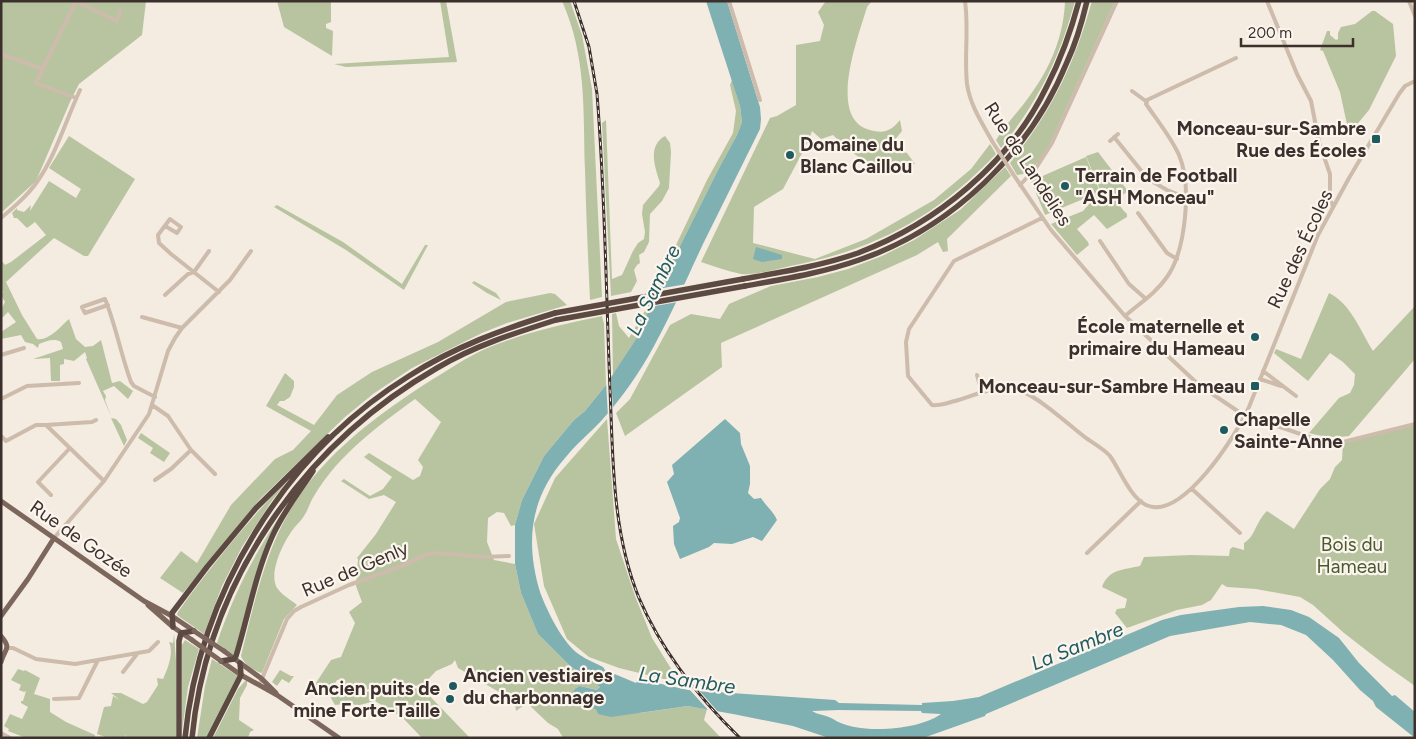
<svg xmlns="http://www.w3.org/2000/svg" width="1416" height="739" font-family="Figtree,sans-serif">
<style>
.green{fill:#b8c4a0}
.water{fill:#7fb0b2;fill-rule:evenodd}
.pier{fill:#f4ebe1}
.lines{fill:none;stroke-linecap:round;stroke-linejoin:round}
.minor{stroke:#cdbbac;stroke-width:4}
.major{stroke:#7d675c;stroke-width:5}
.highway{stroke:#5c4a42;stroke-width:5.5}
.rail-casing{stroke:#3b302b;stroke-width:3}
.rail{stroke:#fbf5ee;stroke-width:1;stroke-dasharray:4;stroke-linecap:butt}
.minor-bridge{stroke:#cdbbac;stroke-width:4}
.major-bridge{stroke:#7d675c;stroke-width:5}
.highway-bridge{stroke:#5c4a42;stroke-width:5.5}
.poi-dot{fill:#1f5a5e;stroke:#fbf5ee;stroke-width:2}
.labels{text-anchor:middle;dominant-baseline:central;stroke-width:4.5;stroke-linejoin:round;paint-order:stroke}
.poi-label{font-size:19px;font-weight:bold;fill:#3b302b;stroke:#fbf5ee;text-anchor:end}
.street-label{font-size:19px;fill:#3b302b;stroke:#fbf5ee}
.park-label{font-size:19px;fill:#4a5a2e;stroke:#fbf5ee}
.water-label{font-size:20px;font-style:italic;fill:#1f5a5e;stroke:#fbf5ee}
</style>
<rect width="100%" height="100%" fill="#f4ebe1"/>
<path class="green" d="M1 1H146L142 35 79 84 70 102 36 181 1 213Z
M277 1H331V22L326 24V28L333 31 332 56 284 27Z
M440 1H446L457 62 346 67 334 64 449 57Z
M562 1H570L582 35 592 89 602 297 590 300C588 256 586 213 585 170 583 111 587 57 562 1Z
M826 1H872L867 7C859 35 826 119 870 130 884 134 891 131 900 120L902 131 889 147 907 153 915 164C909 166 902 170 896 170 871 170 850 152 833 135L821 139 812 131 808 142 783 189 754 207 753 243 815 259 866 239 934 200 971 169 990 144 996 154C936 217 875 250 790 266 778 269 752 276 741 274 727 271 714 266 701 262L770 118 777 116 796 105V45L820 41 824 25 818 12Z
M1065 1H1075C1059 60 1038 101 1001 148L996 140C1006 124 1020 110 1031 94 1051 67 1064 34 1065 1Z
M1092 1H1115L1047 150C1039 160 1031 175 1017 175L1010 163C1052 111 1074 65 1092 1Z
M1372 11H1375L1393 24 1396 56 1369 110 1354 128 1348 129 1340 92 1323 51 1320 50 1327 31H1330V35L1336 40 1338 39V33L1341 27 1355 24Z
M732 80 740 106 742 122 737 135 719 168 662 282 656 287 707 180 733 133 736 111 730 85Z
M606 120 612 279 622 275 633 251 638 243 644 239 645 232 642 214 643 205 659 186 660 183C655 167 647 146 665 136L670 143 671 152 669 188 662 201 650 214 649 242 644 252 639 255 640 263 637 265 634 270 637 281 631 292 611 296 602 123Z
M69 136 135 179 88 256H84L54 238 6 282 22 315 37 339C49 341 60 327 69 319L76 339 85 347 93 346 101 340 112 383 120 381 133 391 128 399 114 386 103 391 106 396 105 400 111 416 86 359 87 358 85 352 74 361 64 359V364L60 365V381H51L50 358 33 359 63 349 61 342C54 338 47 341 39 344L38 348 33 344 25 342 21 335 1 339V332L16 322 8 312 1 319V310L5 302 1 295 3 292 1 290V260L5 265 11 262 46 235 35 222 27 228 17 218H14L12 213 17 208V210L24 212 31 205 30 211 49 181 76 198 81 189 49 168Z
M1098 152 1128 191 1116 200 1123 210 1127 214V217L1107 229 1094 215 1077 229 1088 242 1089 245 1077 255 1051 224 1083 211 1091 202 1088 198 1101 192 1086 156Z
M1086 157 1100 192 1045 215 1031 181Z
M1005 167 1011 176 947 239 948 251 943 252 938 242 917 255 721 343 722 367 625 436 616 413 630 399 670 325 691 314 720 319 729 304 771 286 818 277 848 269 882 256 914 240 960 210Z
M277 205 343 242 402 284 425 245H428L404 290 346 250 274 207Z
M474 281 496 293 501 300 487 293 472 283Z
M550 293 555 294 567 305 507 323 482 333 412 368 373 394 345 417 260 499 183 593 160 578 181 551 197 563 231 505 275 459 293 450 311 431 266 406 285 373 294 381V387L290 397 284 401H280L277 405 314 425 337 395 372 372 438 342 506 302Z
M1329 293C1351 304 1360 330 1373 351L1415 306V359L1349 436C1335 438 1323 437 1309 433L1339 398 1350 393 1354 385 1355 374 1343 362 1330 353 1308 381 1274 353 1276 349 1301 359Z
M646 309H651L636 339 613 375 612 314 616 313 619 326 629 338Z
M602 316 604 324 606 385 585 411 574 420 544 456 522 500 515 525 511 526 504 513 497 512 488 518 487 542 494 560 515 564 521 593 538 634 570 666 600 687 598 690 580 686 584 706 640 713 688 706 707 709 704 720 721 738H563L558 729 548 723 527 703 516 711 515 704 512 703 508 704 504 695 458 668 455 660 452 664 436 671 423 685 346 691 338 687 339 680H337L331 690 314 697 312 689 331 660 341 657 355 623 349 612 362 602 356 586 358 559 357 558 376 534 396 502 384 495 369 499 341 481 344 479 370 496 383 489 392 477 364 457 369 453 413 480 420 476 423 467 418 460 441 422 415 399C378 426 338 455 314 496 310 502 308 510 304 516 301 521 297 524 294 528 284 541 268 572 277 588 282 595 291 600 297 605L284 619 262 673C254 671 244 664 241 656 253 607 264 556 289 512 322 455 378 414 433 379 450 369 467 357 485 349 523 333 563 324 602 316Z
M111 418 116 419 121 425 127 440 124 446Z
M607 419 616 539 635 596 652 638 680 683 619 668 589 657 567 639 544 586 534 524 555 478Z
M1415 424V686L1384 664 1344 633 1313 605 1300 597 1256 589 1227 587 1222 584 1211 600 1202 605 1177 610 1127 628 1115 613 1117 609 1125 608 1127 599 1102 587C1109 569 1122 570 1140 566L1144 557 1191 555 1229 556 1230 549 1233 547 1244 550V543C1255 537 1256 521 1267 511L1294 529 1320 489 1330 479 1335 467 1342 460 1343 442Z
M141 433 170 453 164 462 150 453 153 448 138 438Z
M295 471 271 502 242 547 222 586 204 634 177 615 178 612C214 561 253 516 295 471Z
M283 511 271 537 234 655 217 643C233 595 255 553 283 511Z
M174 634 176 661V738H126V734L125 738H108L97 734 104 707 111 706 113 696 120 700 111 693H121L143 704 147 702 158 685 157 678 163 679C168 668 174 653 169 642L173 643Z
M185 640 199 649 188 687 182 731V645Z
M212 659 238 676 207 738H197L205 686Z
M18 669 24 671 25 670 40 678 34 694 50 699V712L66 722 95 735V738H26L8 731 9 729 4 726 10 714 22 719 28 707 21 703V701H23L26 691 24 692 19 690 21 685 11 680Z
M280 670 291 676H294L289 683 282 679 277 686 272 682Z
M245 681H247V685L240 698 239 720 254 730 250 732 248 738H213L238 689Z
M422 688 470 738H422L403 718 375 701 356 706 352 703 335 705 331 698 334 691 349 693Z"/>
<path class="water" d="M706 1H727L760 107 761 119 760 129C741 167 722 206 703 244 687 278 672 313 654 346 640 372 622 398 602 420 590 433 576 444 565 458 530 498 525 542 540 592 547 611 563 644 580 655 587 660 596 663 603 667L605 670 636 683 639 679 688 690 835 700 839 703 922 705V703L953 701 979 697 1162 620 1181 615 1239 607 1263 606 1291 610 1309 617 1339 638 1359 663 1392 696 1395 695 1415 712V738L1376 707 1373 701 1360 690 1333 660 1306 635 1281 625 1250 622 1170 636 986 714 985 716 923 738H829L793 726 733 714 688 706 611 717 598 714 596 709 576 704 572 695 575 689 580 686 597 690 600 687 570 666 538 634 521 593 515 564V525L522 500 544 456 574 420 585 411 606 385 636 339 662 282 719 168 737 135 742 122 740 106ZM839 710 921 711 922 713 941 714C917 731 857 735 833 719 827 715 818 715 812 711Z
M756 247 782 255V259L762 262 753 259Z
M725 419 740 433 741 444 750 466V484L748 493 754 499 761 498C766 506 773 511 777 520L762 541 753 537 732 544 714 543 709 547 680 559 674 544 673 526 679 522 680 518 667 482 674 474 672 465Z"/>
<path class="pier" d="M687 284 678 302 649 307 657 289Z
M611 376 613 410 608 417 606 382Z
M688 688H697L720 714 710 712Z"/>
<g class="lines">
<path class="minor" d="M76 1 117 21 120 10
M729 1 760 100
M965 1C969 29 964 56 967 84 970 105 982 123 992 141
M1267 1 1297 74 1311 101 1319 142 1330 174V200L1333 206
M1409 1 1415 16
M1 54 43 69
M1132 91 1147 102
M76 98 36 83 76 1
M1114 137 1148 179 1167 190 1185 197
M1110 141 1118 134
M1013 174 1051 230 1125 316 1199 385 1242 414 1318 440 1343 442 1415 424
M1020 185 1036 168 1052 143 1117 1
M1138 213 1167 253 1177 259
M1 218C14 207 27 196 37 182 56 155 66 120 80 90
M1042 218 954 261 909 329 906 342 908 376 932 405C940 406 947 403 955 401 976 395 999 383 1021 391 1040 398 1069 425 1086 438 1093 443 1104 449 1110 456 1120 470 1130 497 1146 505 1182 522 1237 434 1249 407L1318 235 1349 178 1399 94 1405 86 1415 81
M165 226 177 233 181 227 170 219 158 235 159 243 171 254 219 292
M1100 241 1129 284 1146 299
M165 295 188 274 194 272 209 251
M108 305 85 313 82 307 105 299C116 326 121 355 131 382L134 386 155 397
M1125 316C1140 303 1156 293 1167 277 1186 250 1192 185 1179 155 1171 137 1157 120 1146 104L1147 100 1236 58
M142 317 182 328
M1 355 24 348
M1263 371 1296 396
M977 375 982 393
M1260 379 1281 386
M1 399 27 386 79 383
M152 405 168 416 191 450 215 474
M46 425 92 422 96 420
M1 436 6 441 36 425H46L104 481
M155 480 171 469 191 450
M1192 489 1240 533
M51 495 38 482 70 448
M54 538 104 481 149 414 168 351 175 338 182 328 230 280 251 251
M1087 553 1141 501
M8 648H13L36 659 75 664 149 651 158 642
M123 672 137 654
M261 681 287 619 294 611 301 607 349 585 405 565 427 554 438 553 483 557 509 556
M54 699 79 698 98 660
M1 733 10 738"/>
<path class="major" d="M1 501 144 601 172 616 194 631
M148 605 173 627 192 640
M1 616 28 579 54 538
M1 636C12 649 5 648 1 662
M224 651 262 679 276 693
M221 661 241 675 277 695 339 738"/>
<path class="highway" d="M743 279C782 272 821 266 858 253 937 223 1010 163 1047 86 1061 59 1071 31 1079 1
M745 286C784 279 822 273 859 260 952 228 1030 153 1067 62 1076 43 1082 22 1087 1
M173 627 172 613 207 567 256 508 328 437
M221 661 234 659 236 656C248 617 255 575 272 537 283 512 298 494 313 471
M179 738V641L181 633 194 631
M185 738C199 593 285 453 409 376 454 347 503 329 555 313
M192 738C207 582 303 445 437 368 474 346 515 333 556 320
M209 738 241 675 240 663"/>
<g class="rail-casing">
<path id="rail" d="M574 1 589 47 597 94C605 192 606 291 610 389 613 458 612 532 639 598 662 652 698 697 740 738"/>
</g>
<use href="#rail" class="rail"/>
<path class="minor-bridge" d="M992 141 1013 174"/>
<path class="major-bridge" d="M194 631 224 651
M192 640 221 661"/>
<path class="highway-bridge" d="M555 313 743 279
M556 320 745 286"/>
</g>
<g class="poi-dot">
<rect x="1371" y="134" width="10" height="10" rx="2.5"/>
<circle cx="790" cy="155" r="5"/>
<circle cx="1065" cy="186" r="5"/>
<circle cx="1255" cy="337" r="5"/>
<rect x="1250" y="381" width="10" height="10" rx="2.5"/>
<circle cx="1224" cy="430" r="5"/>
<circle cx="453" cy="686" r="5"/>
<circle cx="450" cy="699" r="5"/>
</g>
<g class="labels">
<g class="poi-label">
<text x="1366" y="128">Monceau-sur-Sambre<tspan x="1366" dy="22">Rue des Écoles</tspan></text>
<text x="800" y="144" text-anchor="start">Domaine du<tspan x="800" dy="22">Blanc Caillou</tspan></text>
<text x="1075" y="175" text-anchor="start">Terrain de Football<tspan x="1075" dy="22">"ASH Monceau"</tspan></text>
<text x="1245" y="326">École maternelle et<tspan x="1245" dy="22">primaire du Hameau</tspan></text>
<text x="1245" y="386">Monceau-sur-Sambre Hameau</text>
<text x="1234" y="419" text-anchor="start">Chapelle<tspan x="1234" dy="22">Sainte-Anne</tspan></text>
<text x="463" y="675" text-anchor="start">Ancien vestiaires<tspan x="463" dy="22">du charbonnage</tspan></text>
<text x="440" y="688">Ancien puits de<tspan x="440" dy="22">mine Forte-Taille</tspan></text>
</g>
<g class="street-label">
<text transform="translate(1028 164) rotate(57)">Rue de Landelies</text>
<text transform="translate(1300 249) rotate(-65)">Rue des Écoles</text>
<text transform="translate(81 539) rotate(35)">Rue de Gozée</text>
<text transform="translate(355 569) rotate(-23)">Rue de Genly</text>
</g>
<g class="park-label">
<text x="1352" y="544">Bois du<tspan x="1352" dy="22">Hameau</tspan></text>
</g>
<g class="water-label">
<text transform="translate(653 290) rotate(-64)">La Sambre</text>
<text transform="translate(1077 646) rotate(-22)">La Sambre</text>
<text transform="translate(687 680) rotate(8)">La Sambre</text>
</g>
</g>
<rect width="1416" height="739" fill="none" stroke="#3b302b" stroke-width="5"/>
<path d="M1241 38v8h112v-8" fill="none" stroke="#3b302b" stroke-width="2.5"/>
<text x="1248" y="38" font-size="15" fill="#3b302b" stroke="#fbf5ee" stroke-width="4" paint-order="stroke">200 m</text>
</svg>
